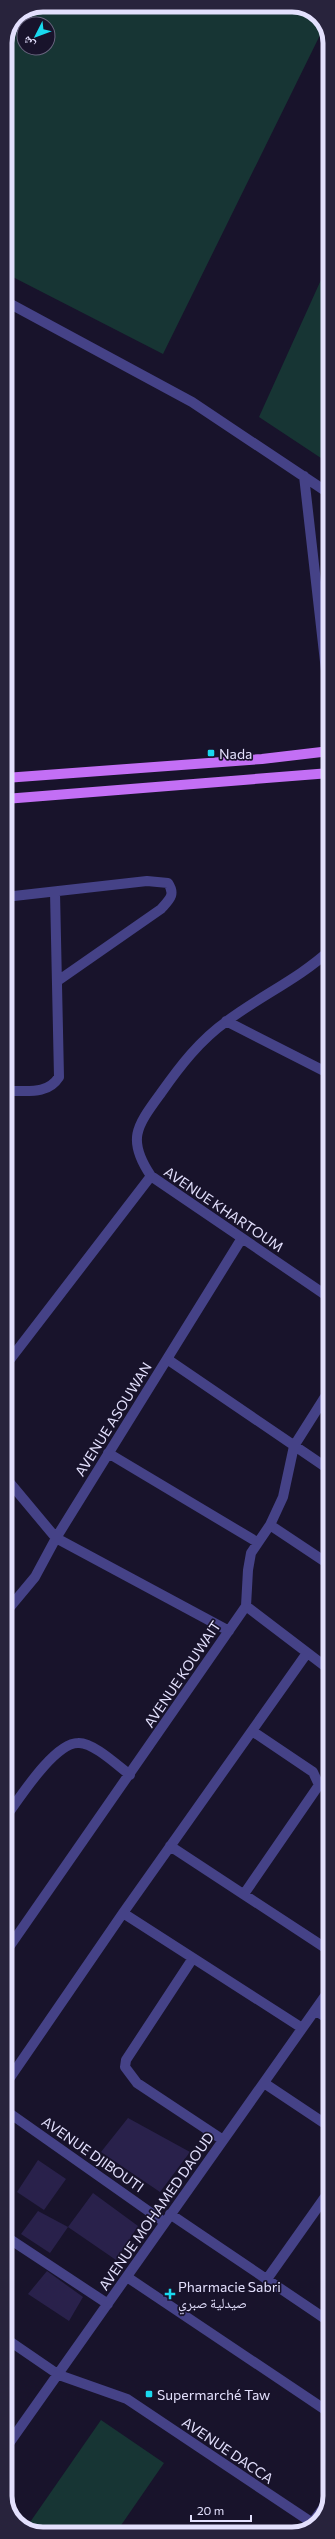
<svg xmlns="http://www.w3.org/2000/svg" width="335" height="2539" font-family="Commissioner,'Noto Naskh Arabic',sans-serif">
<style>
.green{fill:#173534;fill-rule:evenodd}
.building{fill:#29214b}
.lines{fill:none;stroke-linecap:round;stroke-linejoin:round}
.minor{stroke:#454287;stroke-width:10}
.major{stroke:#c36ff5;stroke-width:10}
.poi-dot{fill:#19d9ef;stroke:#18132b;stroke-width:1.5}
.labels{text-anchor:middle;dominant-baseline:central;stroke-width:3.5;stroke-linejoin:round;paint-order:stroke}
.poi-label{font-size:14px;fill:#e3e0fd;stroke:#18132b;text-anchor:start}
.street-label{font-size:14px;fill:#e3e0fd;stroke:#18132b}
.rim{fill:none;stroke:#e3e0fd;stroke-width:5}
</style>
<rect width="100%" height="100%" fill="#18132b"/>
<path class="green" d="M43 5H297L319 16 324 27 163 354 5 273V43L16 16ZM24 24H48V48H24Z
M330 260V464L259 417Z
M101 2420 164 2463 115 2534H38L26 2528Z"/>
<path class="building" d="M128 2118 190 2152 160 2192 101 2152Z
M38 2160 66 2179 44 2210 17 2192Z
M93 2193 138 2226 116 2260 68 2227Z
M38 2211 68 2227 50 2253 21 2234Z
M47 2271 83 2297 69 2321 28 2294Z"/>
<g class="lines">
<path class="minor" d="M5 301 192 402 330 494
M304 476 330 706
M5 897 147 881 168 883C176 895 169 900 161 909L59 980
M330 950C300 978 260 996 227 1021 200 1040 180 1066 161 1093 137 1126 126 1139 151 1176L330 1298
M226 1021 330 1074
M5 1091C25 1090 47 1096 59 1077L55 892
M167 1359 330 1470
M5 1366 151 1176
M108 1453 257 1542
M5 1477 56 1538 229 1631
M270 1525 330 1565
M246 1606 330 1670
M5 1613 35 1577 56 1538 242 1238
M5 1818C19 1799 54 1743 78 1743 93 1742 118 1766 130 1775
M170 1846 330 1951
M244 1894 319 1785 313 1772 252 1731
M123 1913 302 2028
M5 1953 246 1606 248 1570 251 1553 270 1525 283 1497 294 1446 330 1389
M193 1958 126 2060 125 2067 137 2083 223 2140
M315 2010 330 2020
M264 2083 330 2127
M5 2085 123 1913 307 1653
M5 2110 164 2222
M170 2214 330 2322
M5 2236 108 2304
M127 2277 330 2413
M267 2279 330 2190
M5 2338 59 2375 127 2399 314 2524
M5 2449 330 1989
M312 2523 327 2503"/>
<path class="major" d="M5 778 262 759 330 751
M5 799 330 773"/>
</g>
<g class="poi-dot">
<rect x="207" y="749" width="8" height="8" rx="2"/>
<path d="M168 2288h4v4h4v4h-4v4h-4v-4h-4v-4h4z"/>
<rect x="145" y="2390" width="8" height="8" rx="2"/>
</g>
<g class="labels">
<g class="poi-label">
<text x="219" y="753">Nada</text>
<text x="178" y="2286">Pharmacie Sabri<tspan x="178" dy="16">صيدلية صبري</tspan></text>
<text x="157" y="2394">Supermarché Taw</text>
</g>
<g class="street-label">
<text transform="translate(224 1209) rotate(34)">AVENUE KHARTOUM</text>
<text transform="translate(113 1419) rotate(-58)">AVENUE ASOUWAN</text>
<text transform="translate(182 1674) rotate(-56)">AVENUE KOUWAIT</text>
<text transform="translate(93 2154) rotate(35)">AVENUE DJIBOUTI</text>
<text transform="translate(156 2211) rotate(-55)">AVENUE MOHAMED DAOUD</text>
<text transform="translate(228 2450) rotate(34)">AVENUE DACCA</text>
</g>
</g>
<path d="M0 0H335V2539H0ZM43 12H292A31 31 0 0 1 323 43V2496A31 31 0 0 1 292 2527H43A31 31 0 0 1 12 2496V43A31 31 0 0 1 43 12Z" fill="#28233c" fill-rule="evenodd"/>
<path class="rim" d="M43 12H292A31 31 0 0 1 323 43V2496A31 31 0 0 1 292 2527H43A31 31 0 0 1 12 2496V43A31 31 0 0 1 43 12Z"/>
<g transform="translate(36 36) rotate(228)"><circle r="19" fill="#18132b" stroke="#69657f"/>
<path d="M0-3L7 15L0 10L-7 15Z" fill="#19d9ef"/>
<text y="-6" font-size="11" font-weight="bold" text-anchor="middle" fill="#e3e0fd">ش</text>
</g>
<path d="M191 2515v6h60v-6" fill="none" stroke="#e3e0fd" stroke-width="2"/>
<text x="197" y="2515" font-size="12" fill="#e3e0fd" stroke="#18132b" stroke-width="3" paint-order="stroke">20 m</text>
</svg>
